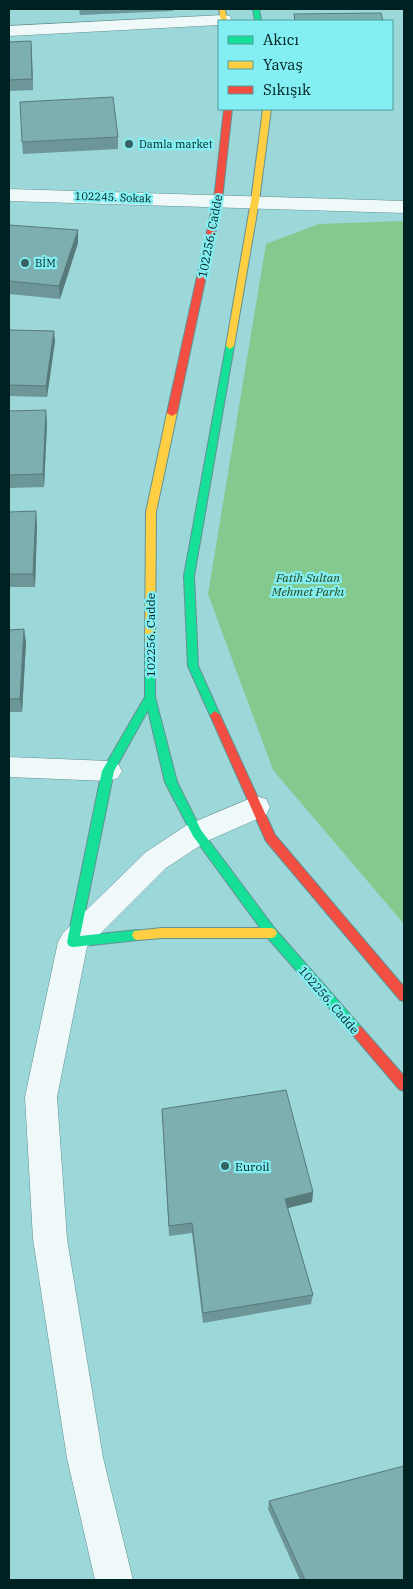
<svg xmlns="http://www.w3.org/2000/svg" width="413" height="1589" font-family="'IBM Plex Serif',serif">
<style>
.green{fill:#84ca8f}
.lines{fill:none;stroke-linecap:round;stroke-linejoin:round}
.street-casing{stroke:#649192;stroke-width:1}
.fast-casing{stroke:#649192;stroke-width:2}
.slow-casing{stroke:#649192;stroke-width:2}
.jam-casing{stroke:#649192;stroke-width:2}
.street{fill:#f0f9f9;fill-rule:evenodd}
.fast{fill:#16e098;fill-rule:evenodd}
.slow{fill:#ffcf43;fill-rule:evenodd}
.jam{fill:#f24e42;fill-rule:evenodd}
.wall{fill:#6c9697}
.shaded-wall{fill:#587a7b}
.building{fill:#7daeb0;stroke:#587a7b}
.poi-dot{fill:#376162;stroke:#83eff2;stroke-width:2}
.labels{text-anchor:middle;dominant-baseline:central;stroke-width:4.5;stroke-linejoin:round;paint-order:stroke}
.far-poi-label{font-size:11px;fill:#002122;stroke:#83eff2;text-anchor:start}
.far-street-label{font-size:11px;fill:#002122;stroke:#83eff2}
.street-label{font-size:12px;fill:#002122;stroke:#83eff2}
.park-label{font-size:12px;font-style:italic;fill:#1f3f13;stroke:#83eff2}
.poi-label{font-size:12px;fill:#002122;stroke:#83eff2;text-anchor:start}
</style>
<rect width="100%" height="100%" fill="#9cd7d9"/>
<path class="green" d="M404 221V924L273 770 208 594 266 244 319 224Z"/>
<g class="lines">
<g class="street-casing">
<path id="street" d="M224 15 230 16 232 21H219V25L9 36V26Z
M9 189 404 201V213L9 201Z
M9 757 108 761 118 764 122 771 118 778 108 781 9 777Z
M256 796 266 799 270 807 266 815 207 841 166 868 87 947 57 1097 67 1239 103 1458 133 1580H95L67 1458 33 1239 25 1097 58 942 63 933 146 852 187 825Z"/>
</g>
<g class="fast-casing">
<path id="fast" d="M253 9H259L261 21H255Z
M230 343 234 346 194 576 198 666 220 715 215 719 210 715 188 666 184 576 226 346Z
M150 647 155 651V697L177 782 201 830 275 929 361 1027 363 1031 361 1035 357 1036 353 1035 267 937 193 836 165 782 148 710 114 771 80 936 138 930 142 931 144 935 142 939 138 940 73 947 69 946 67 942 102 771 145 697V651Z"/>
</g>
<g class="slow-casing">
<path id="slow" d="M219 9H225L227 21H221Z
M263 109H271L259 201 234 346 230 349 226 346 251 201Z
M172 410 177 413 156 512 155 651 150 655 145 651 146 512 167 413Z
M162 928H271L275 929 277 933 275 937 271 938H162L138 940 134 939 132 935 134 931Z"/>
</g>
<g class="jam-casing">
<path id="jam" d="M224 109H232L222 200 177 413 172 416 167 413 214 200Z
M215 711 220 715 275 835 404 987V1001L400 1000 266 841 210 715Z
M357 1026 361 1027 404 1076V1091L399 1089 353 1035 351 1031 353 1027Z"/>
</g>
<use href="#street" class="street"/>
<use href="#fast" class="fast"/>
<use href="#slow" class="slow"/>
<use href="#jam" class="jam"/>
</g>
<path class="wall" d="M79 9H173V11L80 15Z
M31 41 33 90 9 91V42Z
M118 137V149L23 154 22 142Z
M9 225 78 243 60 299 9 294Z
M9 330 55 341 47 397 9 396Z
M9 411 47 423 44 487 9 488Z
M9 512 37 524 35 587H9Z
M9 630 26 642 22 712H9Z
M162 1109 313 1192 312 1202 288 1208 313 1295 311 1304 203 1323 192 1233 169 1236Z
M269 1501 404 1580H300L268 1509Z"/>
<path class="shaded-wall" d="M31 41 32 52 33 90 32 79Z
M78 230V243L60 299 59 286Z
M54 331 55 341 47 397 46 386Z
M46 410 47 423 44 487 43 474Z
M36 511 37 524 35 587 33 574Z
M24 629 26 642 22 712 20 699Z
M313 1192 312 1202 284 1209 285 1199Z"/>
<path class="building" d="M381 13 383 21H295L294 14Z
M31 41 32 79 9 80V42Z
M113 97 118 137 22 142 20 102Z
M9 225 78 230 59 286 9 281Z
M9 330 54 331 46 386 9 385Z
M46 410 43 474 9 475V411Z
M36 511 33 574H9V512Z
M24 629 20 699H9V630Z
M286 1090 313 1192 285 1199 313 1295 203 1313 192 1223 169 1226 162 1109Z
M404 1466V1580H305L269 1501Z"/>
<g class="poi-dot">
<circle cx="129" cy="144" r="5"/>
<circle cx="25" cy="263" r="5"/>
<circle cx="225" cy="1166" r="5"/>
</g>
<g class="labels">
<g class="far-poi-label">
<text x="139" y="144">Damla market</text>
<text x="35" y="263">BİM</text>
</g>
<g class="far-street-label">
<text transform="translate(113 197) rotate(2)">102245. Sokak</text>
</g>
<g class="street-label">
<text transform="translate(210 236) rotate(-79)">102256. Cadde</text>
<text transform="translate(150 635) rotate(-90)">102256. Cadde</text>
<text transform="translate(329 1000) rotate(49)">102256. Cadde</text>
</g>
<g class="park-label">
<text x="308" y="577">Fatih Sultan<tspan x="308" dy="14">Mehmet Parkı</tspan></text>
</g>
<g class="poi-label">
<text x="235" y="1166">Euroil</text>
</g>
</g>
<rect width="413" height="1589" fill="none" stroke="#002122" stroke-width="20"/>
<rect x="218" y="20" width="175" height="90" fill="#83eff2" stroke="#4f9d9f"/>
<rect x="228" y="36" width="25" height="8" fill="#16e098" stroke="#4f9d9f"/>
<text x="263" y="45" font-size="15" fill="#002122">Akıcı</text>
<rect x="228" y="61" width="25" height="8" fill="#ffcf43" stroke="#4f9d9f"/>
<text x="263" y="70" font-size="15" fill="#002122">Yavaş</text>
<rect x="228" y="86" width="25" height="8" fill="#f24e42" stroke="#4f9d9f"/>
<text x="263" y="95" font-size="15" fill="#002122">Sıkışık</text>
</svg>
